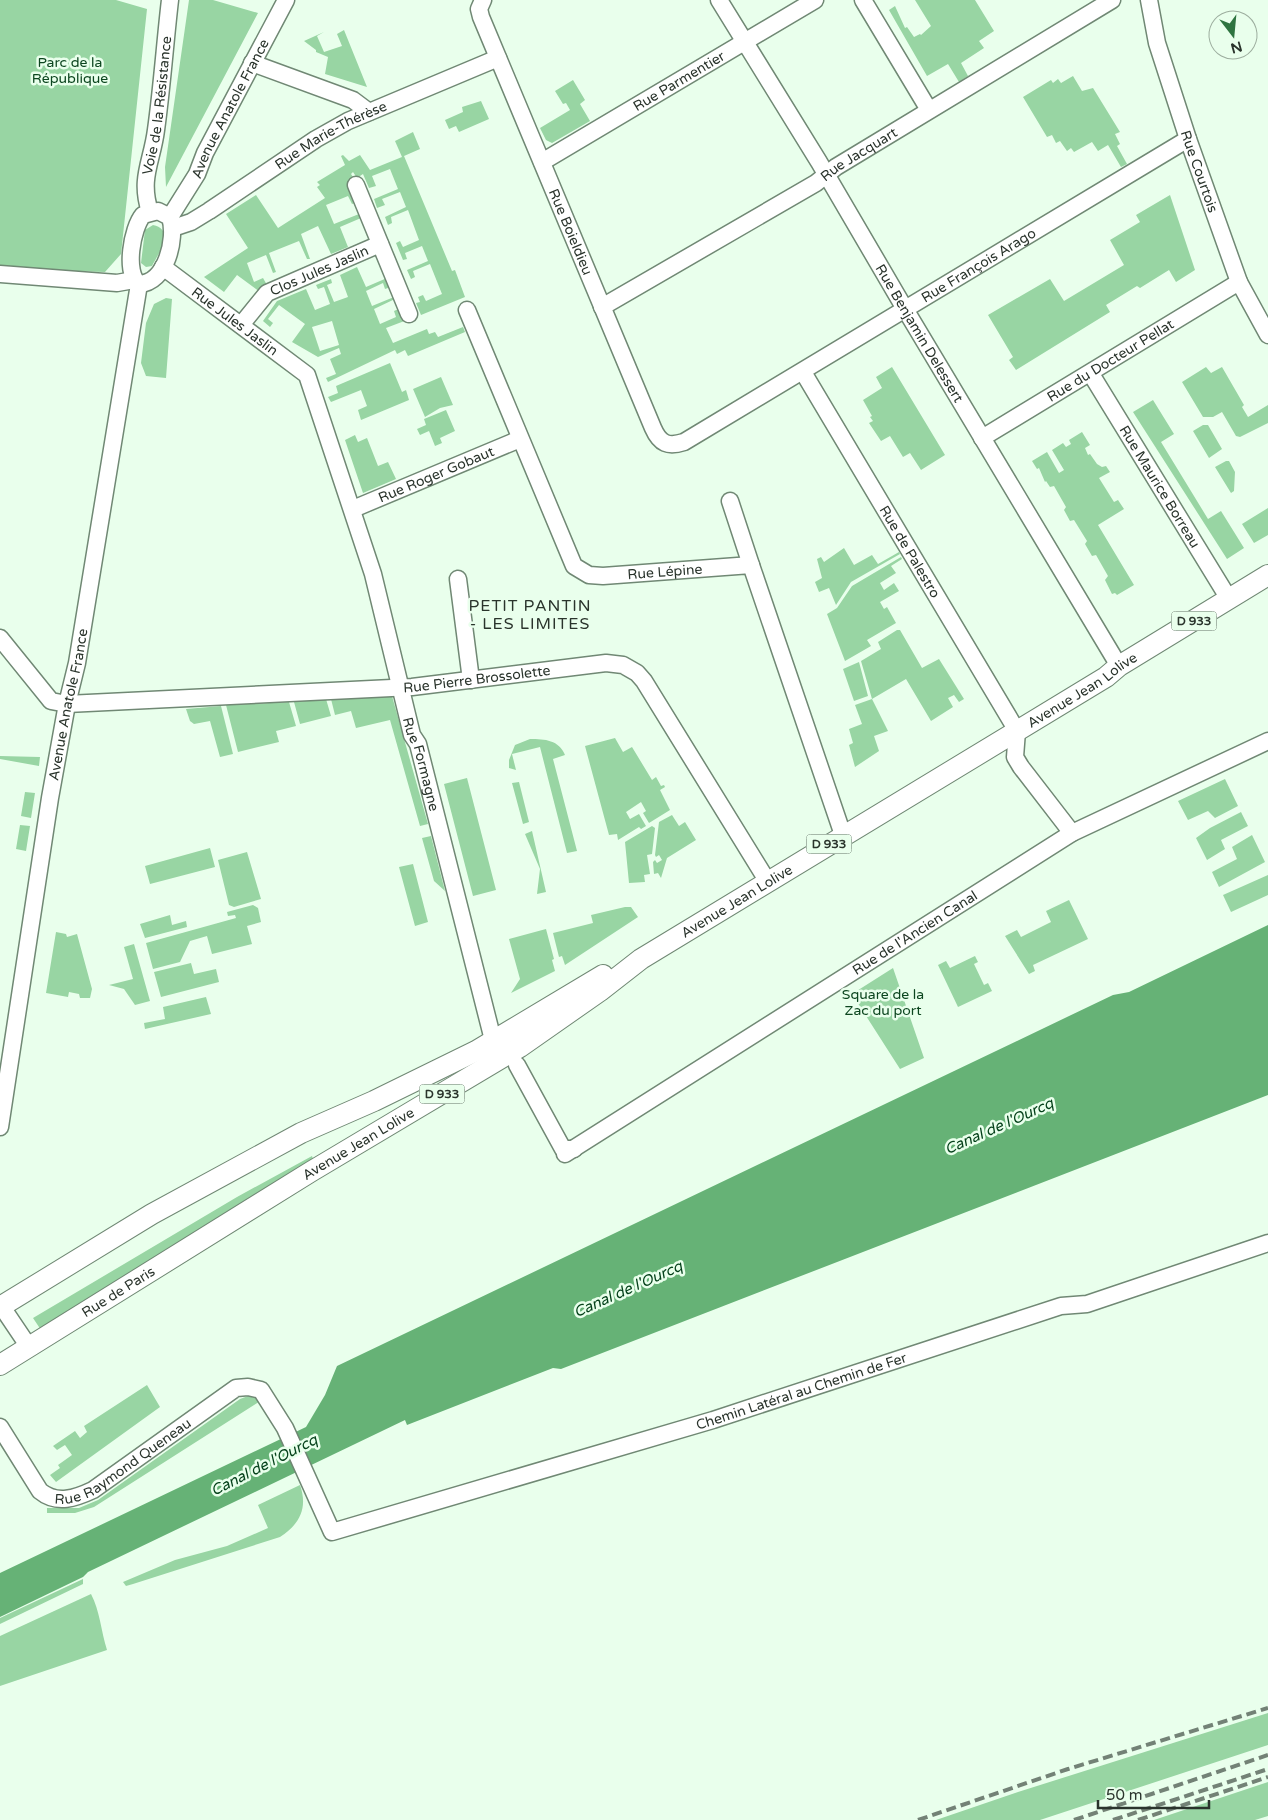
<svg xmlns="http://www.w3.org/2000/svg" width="1268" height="1820" font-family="'Varela Round',sans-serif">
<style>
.green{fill:#98d5a3;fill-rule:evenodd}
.water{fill:#66b276}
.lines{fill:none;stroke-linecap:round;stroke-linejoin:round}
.minor-casing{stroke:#708874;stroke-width:19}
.major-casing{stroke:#708874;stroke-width:22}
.minor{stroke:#fff;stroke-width:16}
.major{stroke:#fff;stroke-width:20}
.rail{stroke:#738276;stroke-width:4;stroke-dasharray:10 5;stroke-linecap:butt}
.labels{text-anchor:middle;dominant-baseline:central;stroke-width:5;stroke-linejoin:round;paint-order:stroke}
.shield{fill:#e9ffec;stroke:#637166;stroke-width:1}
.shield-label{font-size:12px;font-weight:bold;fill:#2a342c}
.park-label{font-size:14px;fill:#0c461f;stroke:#e9ffec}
.street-label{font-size:14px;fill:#2a342c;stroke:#e9ffec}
.water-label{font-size:15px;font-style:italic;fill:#04411a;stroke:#e9ffec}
.quarter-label{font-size:16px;letter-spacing:1px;fill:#2a342c;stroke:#e9ffec}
</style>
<rect width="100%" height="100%" fill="#e9ffec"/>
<path class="green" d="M0 0H116L147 9 121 254 105 272 0 269Z
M189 0H213L258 13 166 187 165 167Z
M915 0H975L994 31 979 41 984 48 961 63 968 76 959 82 948 64 927 76 889 10 895 6 905 28 907 27 914 37 920 34 921 35 931 26Z
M344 30 367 87 325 74 328 57 316 52V50L304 41 324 32 317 36 324 52 342 46 337 34Z
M1073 76 1082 91 1093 88 1120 132 1115 134 1120 144 1117 146 1127 164 1121 167 1108 145 1098 151 1092 142 1074 152 1071 148 1067 151 1060 141 1056 143 1052 135 1047 137 1023 97 1051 80 1053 83 1058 79 1061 83Z
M573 80 585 100 580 104 590 121 552 143 546 140 540 128 570 110 566 103 563 104 555 91Z
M481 101 489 119 459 132 456 126 449 129 445 120 463 112 462 107Z
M413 132 420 149 404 156 452 271 455 270 465 297 421 315 416 303 420 302 418 297 423 295 426 301 442 294 430 264 413 271 415 277 411 279 407 270 428 261 422 246 405 253 407 259 403 260 396 243 400 241 403 247 419 240 408 210 391 217 392 223 388 225 385 217 406 207 400 192 382 199 385 205 377 208 374 199 398 189 390 169 372 176 376 186 369 188 363 174 357 178 353 172 351 174 355 180V203L352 204 348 196 326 205 334 224 359 214 361 218 340 227 348 247 331 254 318 226 301 234 310 259H307L299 241 269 253 276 272 273 273 266 255 247 263 254 282 263 278 267 285 260 292 237 275 224 292 204 277 248 248 226 214 256 195 278 228 325 198 317 187 320 185 317 182 345 165 341 156 343 155 349 161 360 155 370 170 402 157 395 141Z
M1170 195 1195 270 1176 282 1169 270 1140 288 1137 286 1106 305 1110 312 1016 370 1009 360 1013 357 988 315 1050 279 1064 301 1124 265 1110 240 1140 222 1136 215Z
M153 225C176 230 158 254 152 266L146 267 141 263 145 230Z
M357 267 366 287 387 278 394 286 385 289 383 283 366 291 372 306 394 297 395 299 374 309 380 324 396 317 394 311 403 307 407 320 386 328 393 343 427 329 429 334 435 332 438 337 463 327 465 332 408 356 405 350 397 354 395 350 328 382 326 378 336 374 330 359 341 354 339 348 318 357 292 342 305 324 279 305 268 319 273 323 270 327 263 321 277 301 306 289 315 310 330 304 324 287 318 289 316 285 331 279 332 283 327 285 334 302 348 297 340 275ZM332 321 339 345 320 351 312 327Z
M166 298 172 299 166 378 146 376 141 363 146 323 154 304Z
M390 363 402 392 406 390 409 400 361 420 358 410 367 406 361 390 331 402 328 397 338 393 336 386Z
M892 367 945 455 921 470 910 453 903 457 890 436 881 441 869 423 873 421 870 417 872 416 863 400 882 388 876 377Z
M1206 367 1211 373 1222 367 1244 405 1242 407 1248 417 1268 405V423L1240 437 1236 436 1222 412 1213 417H1203L1182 382Z
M441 377 453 405 440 408 425 417 413 389Z
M1153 400 1174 434 1161 442 1208 519 1221 511 1244 548 1227 559 1133 412Z
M446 410 455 431 440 438 442 443 435 446 429 431 420 435 417 429 426 425 424 419Z
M1203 425H1208L1222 449 1209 458 1193 431Z
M1082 432 1090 445 1085 448 1088 455 1090 454 1097 464 1102 467 1106 466 1110 472 1099 478 1114 502 1118 500 1124 509 1098 525 1134 585 1117 595 1115 593 1112 594 1105 580 1108 576 1096 555 1092 556 1085 544 1087 541 1074 520 1070 521 1064 510 1066 507 1054 486 1050 487 1046 481 1045 482 1039 468 1037 469 1032 461 1047 452 1059 473 1064 470 1052 450 1063 443 1066 447 1071 444 1069 440Z
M355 435 358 442 367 438 378 466 388 462 396 479 363 493 345 440Z
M1226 461H1229L1235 472 1234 491 1231 493 1215 467Z
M1268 508V535L1254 543 1242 524Z
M844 548 854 565 872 555 878 564 899 552 900 554 851 582 836 605 829 588 819 592 815 582 822 578 817 559 821 557 824 562Z
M901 557 902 559 891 566 896 573 880 583 884 590 894 583 899 591 880 602 884 609 887 607 896 623 867 640 871 646 845 661 827 614 837 608 852 586Z
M897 630H900L922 668 939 659 964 699 959 702 954 695 948 698 953 707 931 721 906 679 872 699 888 731 874 736 879 751 855 767 849 745 853 743 849 729 862 724 855 705 872 699 861 661 881 649 878 642Z
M859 662 868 696 854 701 843 669Z
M392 696 428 824 420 826 390 720 356 728 351 711 335 715 331 699Z
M326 699 331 716 300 724 294 702Z
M289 702 296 726 276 731 279 742 238 752 226 705Z
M221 706 233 754 220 757 210 721 194 724 190 721 186 709Z
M615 738 623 752 632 747 652 780 656 777 661 786 664 785 665 787 660 790 670 810 649 823 643 813 646 811 641 802 626 812 630 819 639 814 646 826 641 829 639 827 618 840 617 834 609 835 585 746Z
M530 739C545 739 559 740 565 755L553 759 577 851 567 853 540 747 512 754 516 770 509 768V760L515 745Z
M0 756 40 757 39 766 0 759Z
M467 778 496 890 473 896 444 784Z
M1225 779 1238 806 1215 818 1208 811 1188 820 1178 801Z
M519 782 529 822 523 824 512 783Z
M25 792 35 793 31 818 21 816Z
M1241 812 1248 826 1221 840 1225 849 1207 860 1196 838 1210 828Z
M672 815 679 826 685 822 696 840 667 858 661 878 658 873 654 874 653 862 655 860 657 863 662 860 659 855 656 857 655 855 659 822Z
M20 825 30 826 26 851 16 849Z
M652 826 655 828 652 854 647 855 650 874 644 875 645 882 629 883 625 842Z
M532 831 546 892 537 894 540 869 525 834Z
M1252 835 1265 862 1219 887 1212 872 1237 859 1232 847Z
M431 836 445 891 434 881 422 838Z
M210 848 215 867 150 884 145 866Z
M247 852 261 899 234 907 229 905 218 860Z
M413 864 428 922 415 926 399 867Z
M1268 875V895L1231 912 1223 895Z
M1069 900 1088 939 1033 965 1035 971 1029 974 1005 936 1017 930 1021 937 1051 922 1046 911Z
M253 905 258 908 261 922 247 926 252 944 212 954 207 936 190 941 180 962 153 969 146 943 236 918 235 915 228 916 227 912Z
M625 907H631L638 917 565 965 562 956 559 957 553 933 593 923 591 915Z
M170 915 172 925 186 921 187 927 145 938 140 924Z
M546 929 554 959 552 960 555 971 511 993 520 979 509 939Z
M56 932 66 934 67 937 77 934 92 989 90 998H80L79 994 69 992 68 997 46 993Z
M134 944 150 1001 135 1005 124 989 109 985 133 979 124 947Z
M975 956 978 962 974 964 984 985 988 983 992 991 958 1007 938 965 946 961 950 968Z
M191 963 194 974 216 969 219 982 161 997 154 972Z
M893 968 924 1058 900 1069 852 994Z
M206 997 211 1014 145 1029 144 1023 165 1019 163 1007Z
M312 1156 313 1159 41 1330 33 1318 237 1197Z
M147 1385 160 1407 56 1482 50 1475 60 1468 58 1465 72 1455 65 1445 57 1450 53 1446 75 1431 80 1438 87 1432 84 1426Z
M248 1396 262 1400 94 1507 75 1513H47V1508H79L98 1500 240 1399Z
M300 1485C308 1508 300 1524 280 1537L133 1584 126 1586 123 1582 175 1560 227 1546 268 1528 258 1505Z
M83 1579V1584L0 1624V1618Z
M91 1594C100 1611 101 1631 107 1650L0 1686V1636Z
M1268 1713V1745L1040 1820H936L1018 1792Z
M1268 1782V1816L1255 1820H1154Z"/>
<path class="water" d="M1268 925V1095L561 1369 553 1368 407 1425 405 1420 88 1572 83 1577 0 1617V1573L306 1427 325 1395 337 1366 1113 995 1129 992Z"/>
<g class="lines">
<g class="minor-casing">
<g id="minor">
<path id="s1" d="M483 0 479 9 481 17 653 428C660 444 668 447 684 442L1188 139"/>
<path id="s2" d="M719 0 819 162 905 309 1119 666"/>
<path d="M863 0 929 110"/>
<path id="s3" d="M1149 0 1157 43 1188 139 1239 282 1268 335"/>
<path d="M252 63 353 100 369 112"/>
<path id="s4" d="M542 162 815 0"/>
<path d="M356 185 409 314"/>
<path d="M158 211 170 217C177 239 166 283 139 284 124 273 132 228 143 215Z"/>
<path id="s5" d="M150 212C139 178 152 162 156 130 162 87 165 43 170 0"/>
<path id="s6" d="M170 217 197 174 205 153 286 0"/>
<path id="s7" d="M173 228 191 222 209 211 316 139 348 121 498 58"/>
<path id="s8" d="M163 267 307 375 373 574 412 735 418 744 493 1040"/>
<path d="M0 274 117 283 134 280"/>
<path id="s9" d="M602 307 816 183 836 167 1112 0"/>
<path id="s10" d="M467 310 574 566 589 575 603 576 751 565 843 835"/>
<path id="s11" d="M241 325 267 293 380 244"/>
<path id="s12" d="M803 372 1017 731 1015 757 1021 767 1072 833"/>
<path id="s13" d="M1091 374 1229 599"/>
<path id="s14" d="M982 438 1239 282"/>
<path d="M730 501 751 565"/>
<path id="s15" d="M353 509 520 439"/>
<path d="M458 579 471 680"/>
<path id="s16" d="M0 638 51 701 67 704 412 687 606 663 623 665 637 673 644 681 768 882"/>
<path d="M517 1065 563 1149H574"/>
<path id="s17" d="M0 1127 50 798 67 704 77 663 139 284"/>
<path id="s18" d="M565 1154 1072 833 1268 741"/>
<path d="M0 1304 29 1347"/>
<path id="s19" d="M0 1427 40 1491C57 1505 76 1498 93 1490L236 1388 248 1387 261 1390 285 1428 332 1532 713 1420 1061 1306 1087 1304 1268 1243"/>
</g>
</g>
<g class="major-casing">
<g id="major">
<path d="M0 1307 152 1214 301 1133 374 1101 476 1051 603 975"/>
<path id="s20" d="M0 1365 312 1171 520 1047 600 991 641 959 1106 677 1119 666 1268 575"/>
</g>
</g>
<use href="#minor" class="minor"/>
<use href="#major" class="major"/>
<path class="rail" d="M918 1820 1068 1769 1268 1708
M1074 1820 1268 1755
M1113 1820 1268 1769
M1138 1820 1268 1777"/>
</g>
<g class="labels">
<g class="shield">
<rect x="1171.5" y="611.5" width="45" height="19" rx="4"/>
<rect x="806.5" y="834.5" width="45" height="19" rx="4"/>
<rect x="419.5" y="1084.5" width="45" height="19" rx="4"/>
</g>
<g class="shield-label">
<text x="1194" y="621">D 933</text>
<text x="829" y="844">D 933</text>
<text x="442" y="1094">D 933</text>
</g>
<g class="park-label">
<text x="70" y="62">Parc de la<tspan x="70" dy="16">République</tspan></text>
<text x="883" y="994">Square de la<tspan x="883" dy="16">Zac du port</tspan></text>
</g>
<g class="street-label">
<text stroke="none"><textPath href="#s4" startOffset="159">Rue Parmentier</textPath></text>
<text stroke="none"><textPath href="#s5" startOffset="108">Voie de la Résistance</textPath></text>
<text stroke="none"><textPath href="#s6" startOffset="124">Avenue Anatole France</textPath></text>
<text stroke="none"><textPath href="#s7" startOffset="184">Rue Marie-Thérèse</textPath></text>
<text stroke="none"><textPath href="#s9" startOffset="299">Rue Jacquart</textPath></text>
<text stroke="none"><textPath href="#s3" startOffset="179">Rue Courtois</textPath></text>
<text stroke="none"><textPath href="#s1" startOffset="251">Rue Boieldieu</textPath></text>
<text stroke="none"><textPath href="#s1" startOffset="846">Rue François Arago</textPath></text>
<text stroke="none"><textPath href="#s11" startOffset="98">Clos Jules Jaslin</textPath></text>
<text stroke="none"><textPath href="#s8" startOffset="90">Rue Jules Jaslin</textPath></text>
<text stroke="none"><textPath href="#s2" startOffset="389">Rue Benjamin Delessert</textPath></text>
<text stroke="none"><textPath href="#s14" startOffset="150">Rue du Docteur Pellat</textPath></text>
<text stroke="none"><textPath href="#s15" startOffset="90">Rue Roger Gobaut</textPath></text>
<text stroke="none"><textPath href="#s13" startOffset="132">Rue Maurice Borreau</textPath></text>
<text stroke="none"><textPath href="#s12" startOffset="209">Rue de Palestro</textPath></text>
<text stroke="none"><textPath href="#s10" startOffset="371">Rue Lépine</textPath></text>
<text stroke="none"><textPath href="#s16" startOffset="508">Rue Pierre Brossolette</textPath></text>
<text stroke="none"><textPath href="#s20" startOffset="1276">Avenue Jean Lolive</textPath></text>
<text stroke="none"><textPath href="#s17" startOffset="428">Avenue Anatole France</textPath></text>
<text stroke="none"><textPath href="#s8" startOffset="586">Rue Formagne</textPath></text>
<text stroke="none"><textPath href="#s20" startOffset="871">Avenue Jean Lolive</textPath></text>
<text stroke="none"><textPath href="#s18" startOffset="414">Rue de l'Ancien Canal</textPath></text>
<text stroke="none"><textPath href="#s20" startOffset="421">Avenue Jean Lolive</textPath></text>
<text stroke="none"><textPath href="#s20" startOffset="139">Rue de Paris</textPath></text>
<text stroke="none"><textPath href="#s19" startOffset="982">Chemin Latéral au Chemin de Fer</textPath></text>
<text stroke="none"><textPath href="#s19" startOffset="171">Rue Raymond Queneau</textPath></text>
</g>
<g class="water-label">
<text transform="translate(999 1126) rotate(-24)">Canal de l'Ourcq</text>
<text transform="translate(628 1289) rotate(-24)">Canal de l'Ourcq</text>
<text transform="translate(264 1465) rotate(-27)">Canal de l'Ourcq</text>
</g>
<g class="quarter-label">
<text x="530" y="606">PETIT PANTIN<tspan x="530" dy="18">- LES LIMITES</tspan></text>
</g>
</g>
<g transform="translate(1233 35) rotate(164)"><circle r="24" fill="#e9ffec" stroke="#9dae9f"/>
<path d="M0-4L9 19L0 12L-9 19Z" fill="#2e7440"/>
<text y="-8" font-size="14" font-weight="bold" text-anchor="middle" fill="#2a342c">N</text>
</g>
<path d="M1098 1800v8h111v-8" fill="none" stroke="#2a342c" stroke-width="2.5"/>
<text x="1106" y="1800" font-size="15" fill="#2a342c" stroke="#e9ffec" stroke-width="4" paint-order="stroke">50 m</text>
</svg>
